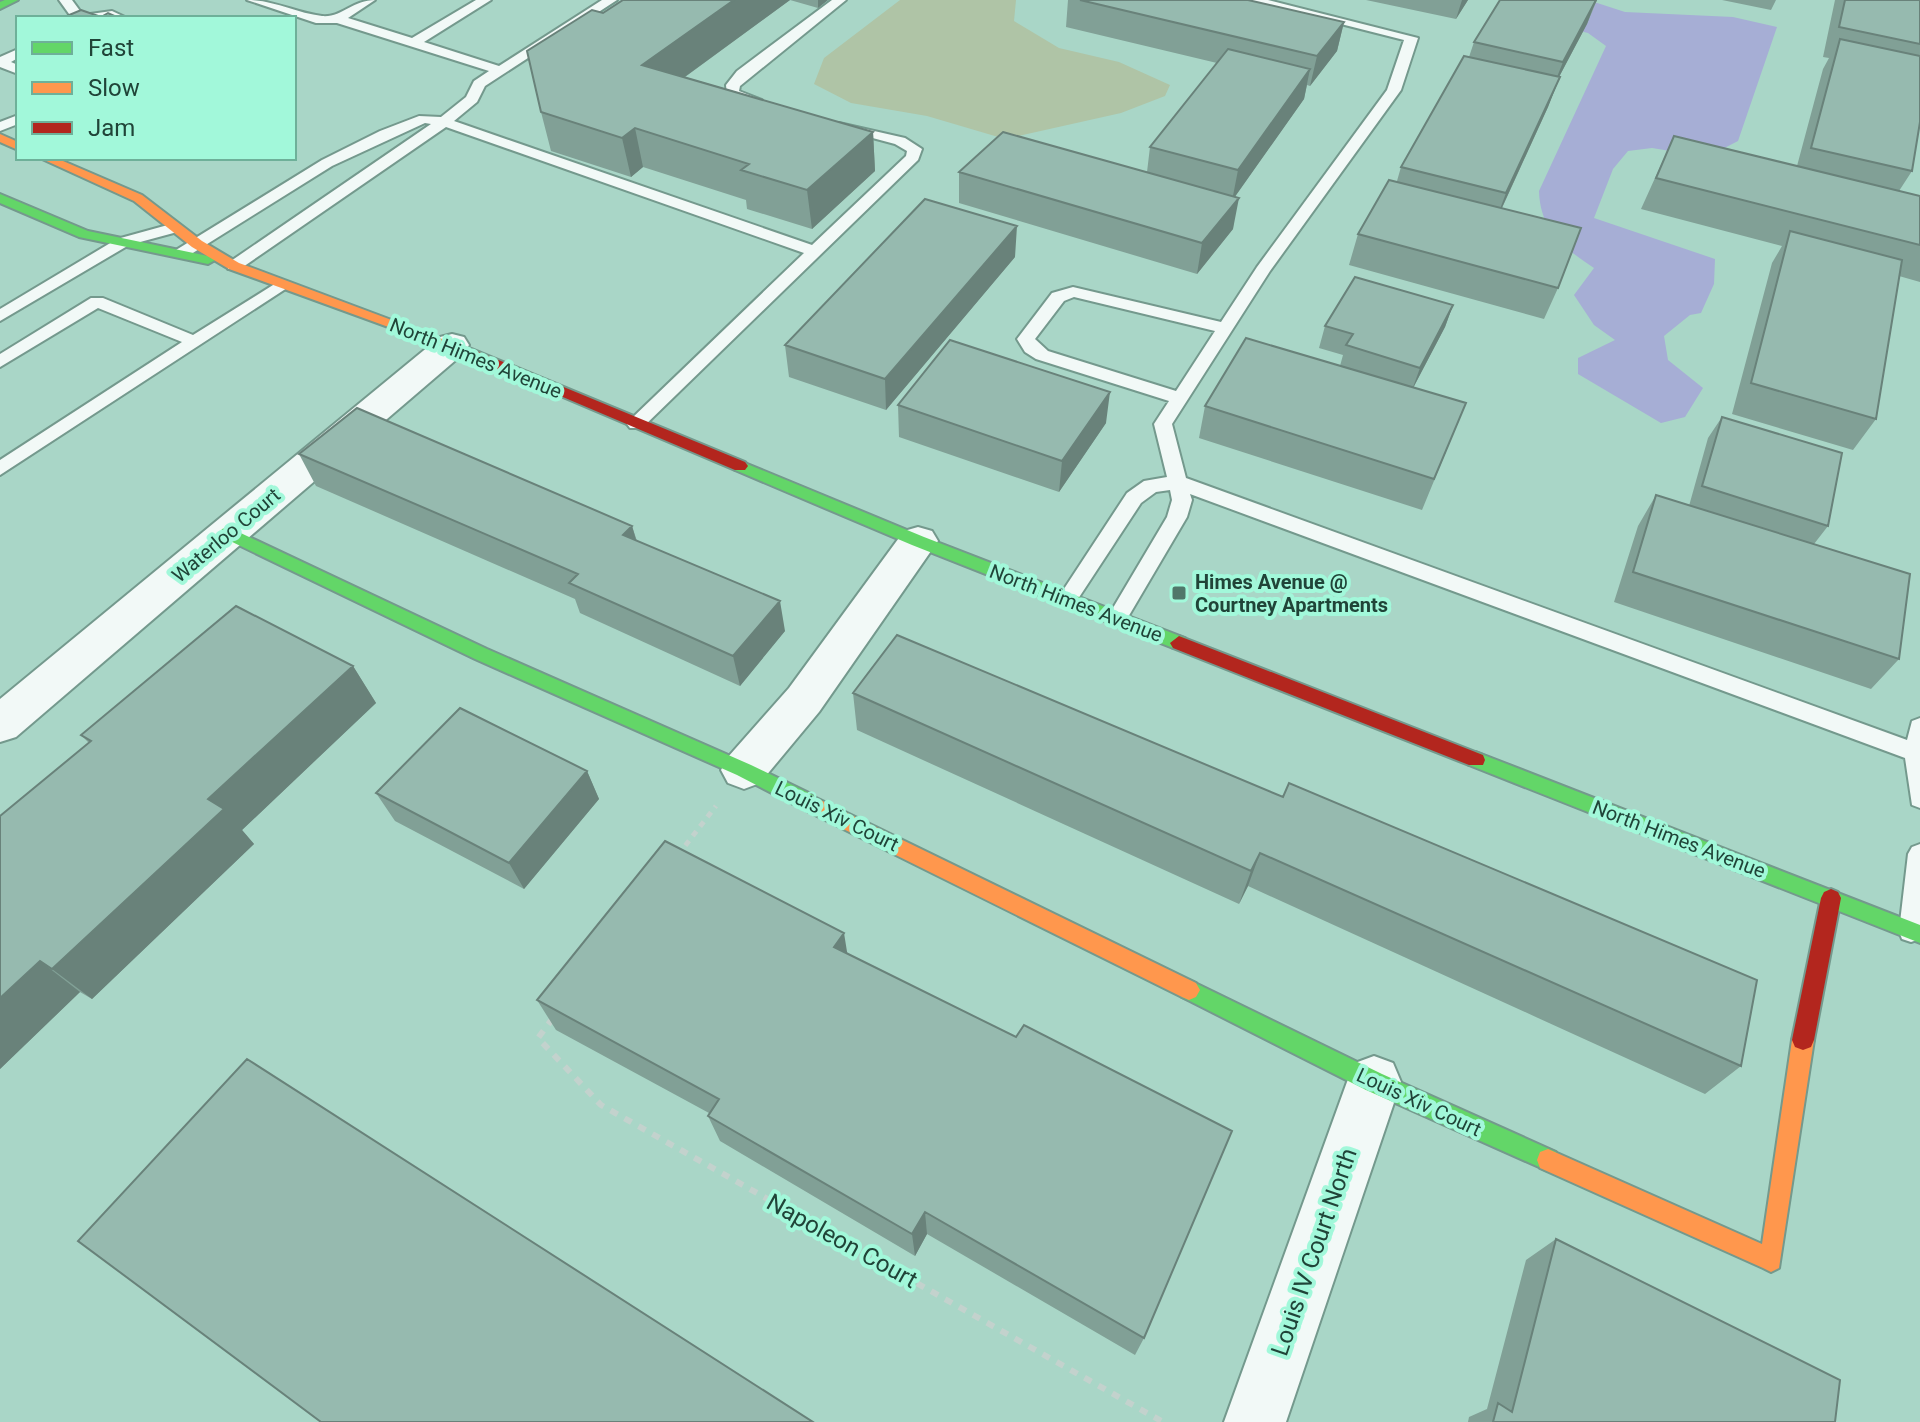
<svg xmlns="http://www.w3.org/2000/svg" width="1920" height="1422" font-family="Roboto,sans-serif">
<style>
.green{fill:#afc4a6}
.water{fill:#a6aed5}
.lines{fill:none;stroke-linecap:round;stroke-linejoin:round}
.lane-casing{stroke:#74998d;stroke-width:4}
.street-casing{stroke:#74998d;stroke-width:4}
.fast-casing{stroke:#74998d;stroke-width:4}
.slow-casing{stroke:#74998d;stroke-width:4}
.jam-casing{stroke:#74998d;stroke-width:4}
.path-far1{stroke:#c3d2cd;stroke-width:5;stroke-dasharray:6 6;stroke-linecap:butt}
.path{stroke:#c3d2cd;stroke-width:6;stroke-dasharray:8 8;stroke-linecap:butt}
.lane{fill:#f2f9f7;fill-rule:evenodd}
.street{fill:#f2f9f7;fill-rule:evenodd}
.fast{fill:#63d668;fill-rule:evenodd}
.slow{fill:#ff974d;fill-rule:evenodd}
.jam{fill:#b3261e;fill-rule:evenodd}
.wall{fill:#81a096}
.shaded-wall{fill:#69827a}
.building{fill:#96baaf;stroke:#69827a;stroke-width:2}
.poi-dot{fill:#50776a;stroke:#a2f8da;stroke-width:3}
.labels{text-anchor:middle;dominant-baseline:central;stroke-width:8;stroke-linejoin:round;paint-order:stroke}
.street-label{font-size:20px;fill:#204438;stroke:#a2f8da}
.poi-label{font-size:20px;font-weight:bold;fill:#204438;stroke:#a2f8da;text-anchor:start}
.near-street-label{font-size:24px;fill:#204438;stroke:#a2f8da}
</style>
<rect width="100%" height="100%" fill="#a9d6c7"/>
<path class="green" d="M900 0H1016L1014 21 1059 48 1119 62 1170 85 1165 96 1121 113 1005 139 927 116 851 103 814 84 824 58Z"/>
<path class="water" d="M1588 0 1625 12 1733 17 1777 27 1738 141 1707 157 1652 148 1628 151 1613 169 1594 218 1715 259 1714 284 1701 313 1690 315 1664 336 1668 360 1703 388 1685 417 1661 423 1578 374V358L1615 340 1594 325 1574 295 1594 268C1564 248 1540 230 1539 191L1606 46 1588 33 1522 16Z"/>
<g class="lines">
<g class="lane-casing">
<path id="lane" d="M59 0H72L83 15 112 11 127 18H72Z
M247 0C274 0 296 13 322 16 341 18 353 0 375 0L348 18 412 38 476 0H491L424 42 499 66 602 0H617L485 86 477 102 454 121 812 245 906 156 907 151 895 144 839 129V123L905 138 922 149 918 160 642 428H630L627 424 630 420 804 253 446 127 240 269H228V263L431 124 425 123 332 166 188 256H176V250L322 160 380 131 419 116 441 117 466 97 474 81 489 71 337 23H316Z
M832 0H846L740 86 739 91 762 100V106L734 101 727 95 726 85 737 71Z
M1246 0H1268L1418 38 1401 90 1270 271 1172 424 1186 478 1907 740 1912 721 1920 718V808L1912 805 1905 758 1190 494 1192 500 1187 517 1124 624H1110L1107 618 1167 517 1172 500 1170 490 1156 492 1141 503 1074 605H1060L1057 600 1060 595 1127 493 1144 481 1167 477 1154 424 1169 401 1036 359 1025 352 1017 339 1052 293 1073 287 1221 322 1257 267 1387 90 1404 40ZM1074 297 1215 331 1176 391 1048 351 1035 339 1064 301Z
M18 49V58L11 62 18 65V74L0 67V57Z
M18 115V124L0 131V122Z
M175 223 183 228 181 231 129 245 0 321V309L117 239Z
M281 280 289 285 287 288 0 475V460L182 342 98 308 0 367V354L91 298H103L193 335Z
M1920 844V939L1911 942 1902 939 1899 931 1908 854 1912 847Z"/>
</g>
<g class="street-casing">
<path id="street" d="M452 334 464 337 469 345 464 353 16 737 0 742V699L440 337Z
M918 527 932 531 938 541 819 712 760 783 744 789 728 783 721 770 728 757 789 688 904 531Z
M1374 1056 1393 1063 1401 1082 1286 1422H1224L1347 1082 1355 1063Z"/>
</g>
<g class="fast-casing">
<path id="fast" d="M5 0H18L0 9V2Z
M0 194 88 231 208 256 215 260 208 264 79 237 0 203Z
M740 461 924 537 1185 638 1188 643 1185 648H1173L912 545 735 470V462Z
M228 527 487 649 751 765 813 795 815 801 813 807 806 809 799 807 737 775 475 659 222 537 220 533 222 529Z
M1476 752 1920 925V943L1469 765 1467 760 1469 755Z
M1189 980 1382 1074 1556 1152 1559 1160 1556 1168 1548 1171 1366 1090 1182 997 1178 990 1182 983Z"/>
</g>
<g class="slow-casing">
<path id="slow" d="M0 134 18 142V150L0 142Z
M40 158H56L142 195 202 241 239 263 469 349 467 352H457L229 269 192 247 134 201Z
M806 793 1196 983 1200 990 1196 997 1189 1000 1182 997 799 807 797 801 799 795Z
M1803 1030 1811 1033 1814 1040 1779 1268 1771 1272 1763 1268 1540 1168 1537 1160 1540 1152 1548 1149 1762 1244 1792 1040 1795 1033Z"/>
</g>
<g class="jam-casing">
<path id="jam" d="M462 345 745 462 748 466 745 470H735L457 352 455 349Z
M1179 636 1483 755 1485 760 1483 765H1469L1173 648 1170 643Z
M1831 889 1838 892 1841 898 1814 1040 1811 1047 1803 1050 1795 1047 1792 1040 1821 898 1824 892Z"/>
</g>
<path class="path-far1" d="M678 855 716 806"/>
<path class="path" d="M553 1018 538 1038 601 1105 1163 1422"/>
<use href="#lane" class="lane"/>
<use href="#street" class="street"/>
<use href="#fast" class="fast"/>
<use href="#slow" class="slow"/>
<use href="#jam" class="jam"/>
</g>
<path class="wall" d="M623 0H828L818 8 790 0 685 77 873 132 875 171 812 229 747 209 746 200 643 167 631 177 551 151 541 112 603 13Z
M1068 0H1248L1344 22 1337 51 1310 86 1307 85 1304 99 1235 196 1233 229 1197 274 959 203V172H1147L1150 147 1217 63 1066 27Z
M1366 0H1468L1456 19Z
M1500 0H1597L1587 24 1559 77 1548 107 1502 208 1558 288 1544 319 1349 265 1358 234 1397 181 1401 167 1469 57 1474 42Z
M1722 0H1776L1771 10Z
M1835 0H1920V122L1912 171 1899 191 1920 196V282L1899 276 1876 419 1853 450 1732 414 1772 263 1782 246 1641 209 1674 136 1797 166 1823 69 1829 58 1823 57Z
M1015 257 886 410 789 377 785 345Z
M1453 305 1445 327 1413 388 1466 403 1422 510 1199 438 1205 406 1340 366 1343 355 1319 348 1325 326Z
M898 405 1106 423 1059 492 899 437Z
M1722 417 1828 526 1814 544 1899 659 1871 689 1614 602 1638 526 1656 495 1689 506 1708 438Z
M299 454 632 526 637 541 785 631 740 686 580 613 575 599 316 486Z
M897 635 1741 1066 1705 1094 1248 886 1239 904 857 730 853 693Z
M353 666 376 703 242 830 254 844 92 999 80 992 0 1069 89 743 81 735Z
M587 771 599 799 524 889 395 821 376 793Z
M847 953 1144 1338 1135 1355 927 1234 915 1256 720 1141 708 1116 709 1113 556 1030 537 1000Z
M1556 1239 1835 1422H1468L1469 1417 1487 1409 1526 1260Z"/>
<path class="shaded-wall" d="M734 0H790L649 103 642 65Z
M818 0H828L818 8Z
M1462 0H1468L1456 19Z
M1596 0 1587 24 1551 92 1563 62Z
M1344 22 1337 51 1310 86 1317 56Z
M1310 69 1304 99 1232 201 1238 170Z
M1560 77 1548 107 1494 225 1506 193Z
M635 128 643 167 631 177 622 138Z
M873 132 875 171 812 229 807 190Z
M1239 198 1233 229 1197 274 1202 243Z
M1017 226 1015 257 886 410 885 379Z
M1453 305 1445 327 1412 390 1420 368Z
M1110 392 1106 423 1059 492 1062 461Z
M632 526 641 557 623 535Z
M780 601 785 631 740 686 733 656Z
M353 666 376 703 242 830 254 844 92 999 52 969 208 799Z
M587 771 599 799 524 889 509 863Z
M1260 853 1248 886 1239 904 1251 871Z
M844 933 849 964 834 947Z
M40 961 80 992 0 1069V998Z
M925 1212 927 1234 915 1256 912 1234Z"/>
<path class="building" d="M623 0H734L642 65 873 132 807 190 741 170 749 164 635 128 622 138 541 112 527 51 592 10 603 13Z
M1080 0H1248L1344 22 1317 56Z
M1500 0H1596L1563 62 1474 42Z
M1845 0H1920V44L1839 27Z
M81 10 101 17 108 13 119 18H62Z
M1840 39 1920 56V122L1912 171 1811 148Z
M1228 49 1310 69 1238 170 1150 147Z
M1464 56 1560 77 1506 193 1401 167Z
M1003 132 1239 198 1202 243 959 172Z
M1674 136 1920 196V245L1656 178Z
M1389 180 1581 228 1558 288 1358 234Z
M925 199 1017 226 885 379 785 345Z
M1790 231 1902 260 1876 419 1751 383Z
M1355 277 1453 305 1420 368 1346 345 1353 334 1325 326Z
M1246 338 1466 403 1434 479 1205 406Z
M950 340 1110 392 1062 461 898 405Z
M357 408 632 526 623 535 780 601 733 656 569 583 578 574 299 454Z
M1722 417 1842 453 1828 526 1702 486Z
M1656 495 1910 574 1899 659 1633 572Z
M236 606 353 666 208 799 224 809 52 969 40 961 0 998V816L91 741 81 735Z
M897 635 1283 797 1289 783 1757 980 1741 1066 1260 853 1251 871 853 693Z
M460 708 587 771 509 863 376 793Z
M665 841 844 933 834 947 1016 1037 1024 1025 1232 1131 1144 1338 925 1212 912 1234 708 1116 719 1099 537 1000Z
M247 1059 813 1422H321L78 1241Z
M1556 1239 1840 1380 1835 1422H1493L1498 1403 1512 1412Z"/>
<rect class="poi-dot" x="1171" y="585" width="16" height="16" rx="4"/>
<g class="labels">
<g class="street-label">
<text transform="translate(476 358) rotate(22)">North Himes Avenue</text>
<text transform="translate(226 535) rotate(-40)">Waterloo Court</text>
<text transform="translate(1076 603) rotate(21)">North Himes Avenue</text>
<text transform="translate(837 816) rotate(26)">Louis Xiv Court</text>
<text transform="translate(1679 839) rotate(21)">North Himes Avenue</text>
<text transform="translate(1419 1102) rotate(25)">Louis Xiv Court</text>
</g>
<g class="poi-label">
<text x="1195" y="582">Himes Avenue @<tspan x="1195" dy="23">Courtney Apartments</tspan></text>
</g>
<g class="near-street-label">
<text transform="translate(842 1241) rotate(29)">Napoleon Court</text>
<text transform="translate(1314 1252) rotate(-71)">Louis IV Court North</text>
</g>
</g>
<rect x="16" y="16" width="280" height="144" fill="#a2f8da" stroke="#6eb099" stroke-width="2"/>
<rect x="32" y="42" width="40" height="12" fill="#63d668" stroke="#6eb099" stroke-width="2"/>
<text x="88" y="56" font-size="24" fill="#204438">Fast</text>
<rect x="32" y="82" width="40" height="12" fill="#ff974d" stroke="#6eb099" stroke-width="2"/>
<text x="88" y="96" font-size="24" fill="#204438">Slow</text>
<rect x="32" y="122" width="40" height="12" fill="#b3261e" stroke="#6eb099" stroke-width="2"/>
<text x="88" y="136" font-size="24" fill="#204438">Jam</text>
</svg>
